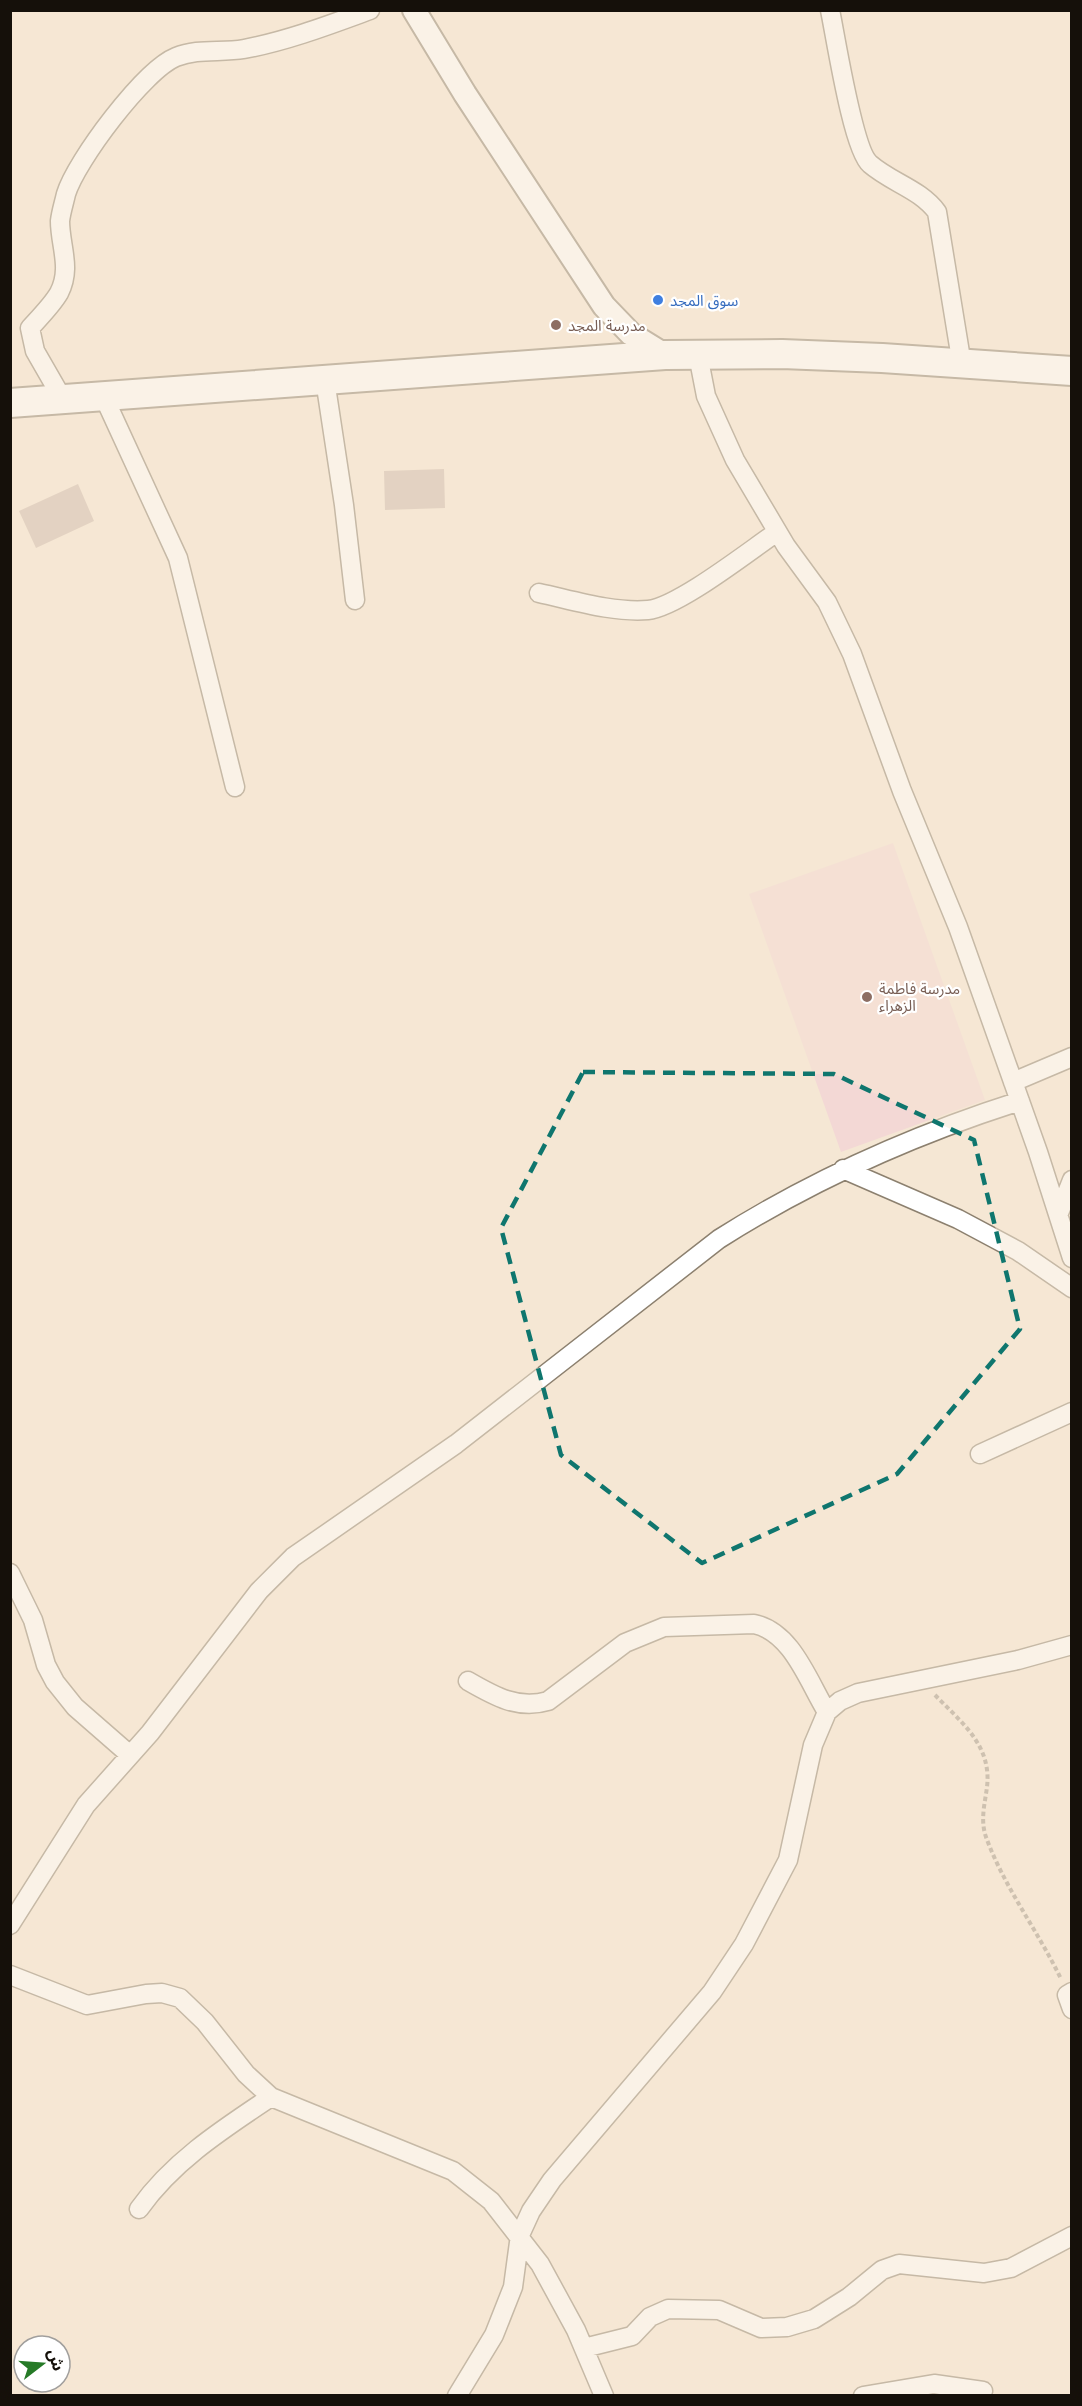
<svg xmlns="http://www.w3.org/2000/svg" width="1082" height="2406" font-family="Quicksand,'Noto Sans Arabic',sans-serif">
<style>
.education{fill:#f3d8d5}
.building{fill:#cdb9ad}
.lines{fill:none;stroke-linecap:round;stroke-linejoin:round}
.minor-casing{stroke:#8c806f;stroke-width:21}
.tertiary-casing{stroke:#8c806f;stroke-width:26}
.primary-casing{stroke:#8c806f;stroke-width:32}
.path{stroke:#9e9386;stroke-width:4;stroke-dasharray:4.5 3;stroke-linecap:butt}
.minor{stroke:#fff;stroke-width:18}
.tertiary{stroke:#fff;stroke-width:22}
.primary{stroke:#fff;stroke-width:28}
.marked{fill:none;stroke:#0f766e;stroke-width:4.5;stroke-dasharray:12 8;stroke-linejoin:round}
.shop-dot{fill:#3f7fe0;stroke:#fff;stroke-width:2}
.education-dot{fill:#8d6e63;stroke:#fff;stroke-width:2}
.labels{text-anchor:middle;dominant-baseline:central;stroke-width:4.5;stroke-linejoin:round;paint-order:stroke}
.shop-label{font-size:15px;fill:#366cbe;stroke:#fff;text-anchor:start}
.education-label{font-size:15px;fill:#785e54;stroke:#fff;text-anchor:start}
</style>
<rect width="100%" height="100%" fill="#f5e7d4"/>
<path class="education" d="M893 843 985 1100 841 1152 749 894Z"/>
<path class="building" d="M444 469 445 508 385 510 384 471Z
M78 484 94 521 36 548 19 511Z"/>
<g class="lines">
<g class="minor-casing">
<path id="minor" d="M830 10C836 39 853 150 870 164 892 183 920 189 937 212L962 365
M698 355 706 396 735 460 786 546 827 602 852 654 902 791 958 927 1038 1152 1072 1258
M325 380 344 505 355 600
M103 395 178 558 235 787
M62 398 35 351 30 328C40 317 52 305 59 293 72 268 60 246 60 221 61 212 64 203 66 194 76 161 144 70 176 57 198 48 221 53 244 49 287 41 329 25 370 10
M539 593C572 600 613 613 648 610 678 607 749 551 777 532
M1013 1082 1072 1057
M843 1169 958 1219 1018 1251 1072 1288
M1059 1213 1072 1180
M980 1454 1072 1412
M10 1573 33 1620 46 1665 55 1682 75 1707 130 1755
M468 1681C494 1696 518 1710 548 1701L625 1643 664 1627 754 1624C792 1632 808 1681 827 1712
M10 1925 86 1805 150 1733 259 1591 293 1557 456 1444 719 1239C814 1179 913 1135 1020 1101
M10 1975 87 2005 146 1994 162 1993 180 1998 205 2022 246 2074 271 2097 453 2171 491 2201 540 2264 576 2330 604 2396
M1072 1992 1067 1995 1072 2009
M139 2209C173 2161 223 2129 271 2097
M584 2348 632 2336 650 2317 668 2309 719 2310 761 2328 787 2327 814 2319 849 2297 882 2270 899 2264 984 2273 1011 2268 1072 2236
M457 2396 494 2335 513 2287 520 2235 531 2211 552 2180 712 1992 744 1944 788 1860 813 1745 827 1712 840 1701 858 1693 1018 1660 1072 1645
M863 2396 934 2384 983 2391"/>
</g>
<g class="tertiary-casing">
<path id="tertiary" d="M414 10 465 94 604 306 631 334 665 355"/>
</g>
<g class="primary-casing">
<path id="primary" d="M10 403 665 355 782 354 882 358 1072 371"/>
</g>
<path class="path" d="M935 1695C961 1722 992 1745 987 1787 985 1803 980 1820 986 1837 1004 1887 1038 1931 1061 1979"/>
<use href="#minor" class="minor"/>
<use href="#tertiary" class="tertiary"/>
<use href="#primary" class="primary"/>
</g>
<path d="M0 0H1082V2406H0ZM583 1072 834 1074 974 1140 1020 1329 897 1474 702 1563 561 1455 501 1228Z" fill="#f5e7d4" fill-opacity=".55" fill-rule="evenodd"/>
<path class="marked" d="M583 1072 834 1074 974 1140 1020 1329 897 1474 702 1563 561 1455 501 1228Z"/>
<circle class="shop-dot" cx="658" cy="300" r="6"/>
<g class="education-dot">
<circle cx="556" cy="325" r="6"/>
<circle cx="867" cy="997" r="6"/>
</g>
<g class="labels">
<g class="shop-label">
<text x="670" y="300">سوق المجد</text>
</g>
<g class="education-label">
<text x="568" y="325">مدرسة المجد</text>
<text x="879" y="988">مدرسة فاطمة<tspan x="879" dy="17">الزهراء</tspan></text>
</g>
</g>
<rect width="1082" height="2406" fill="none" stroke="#15100a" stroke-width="24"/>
<g transform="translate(42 2364) rotate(73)"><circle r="28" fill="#ffffff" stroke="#a19f9d" stroke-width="1.5"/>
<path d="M0-4.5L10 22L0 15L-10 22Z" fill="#267a27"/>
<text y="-9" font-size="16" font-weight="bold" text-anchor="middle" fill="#15100a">ش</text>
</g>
</svg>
